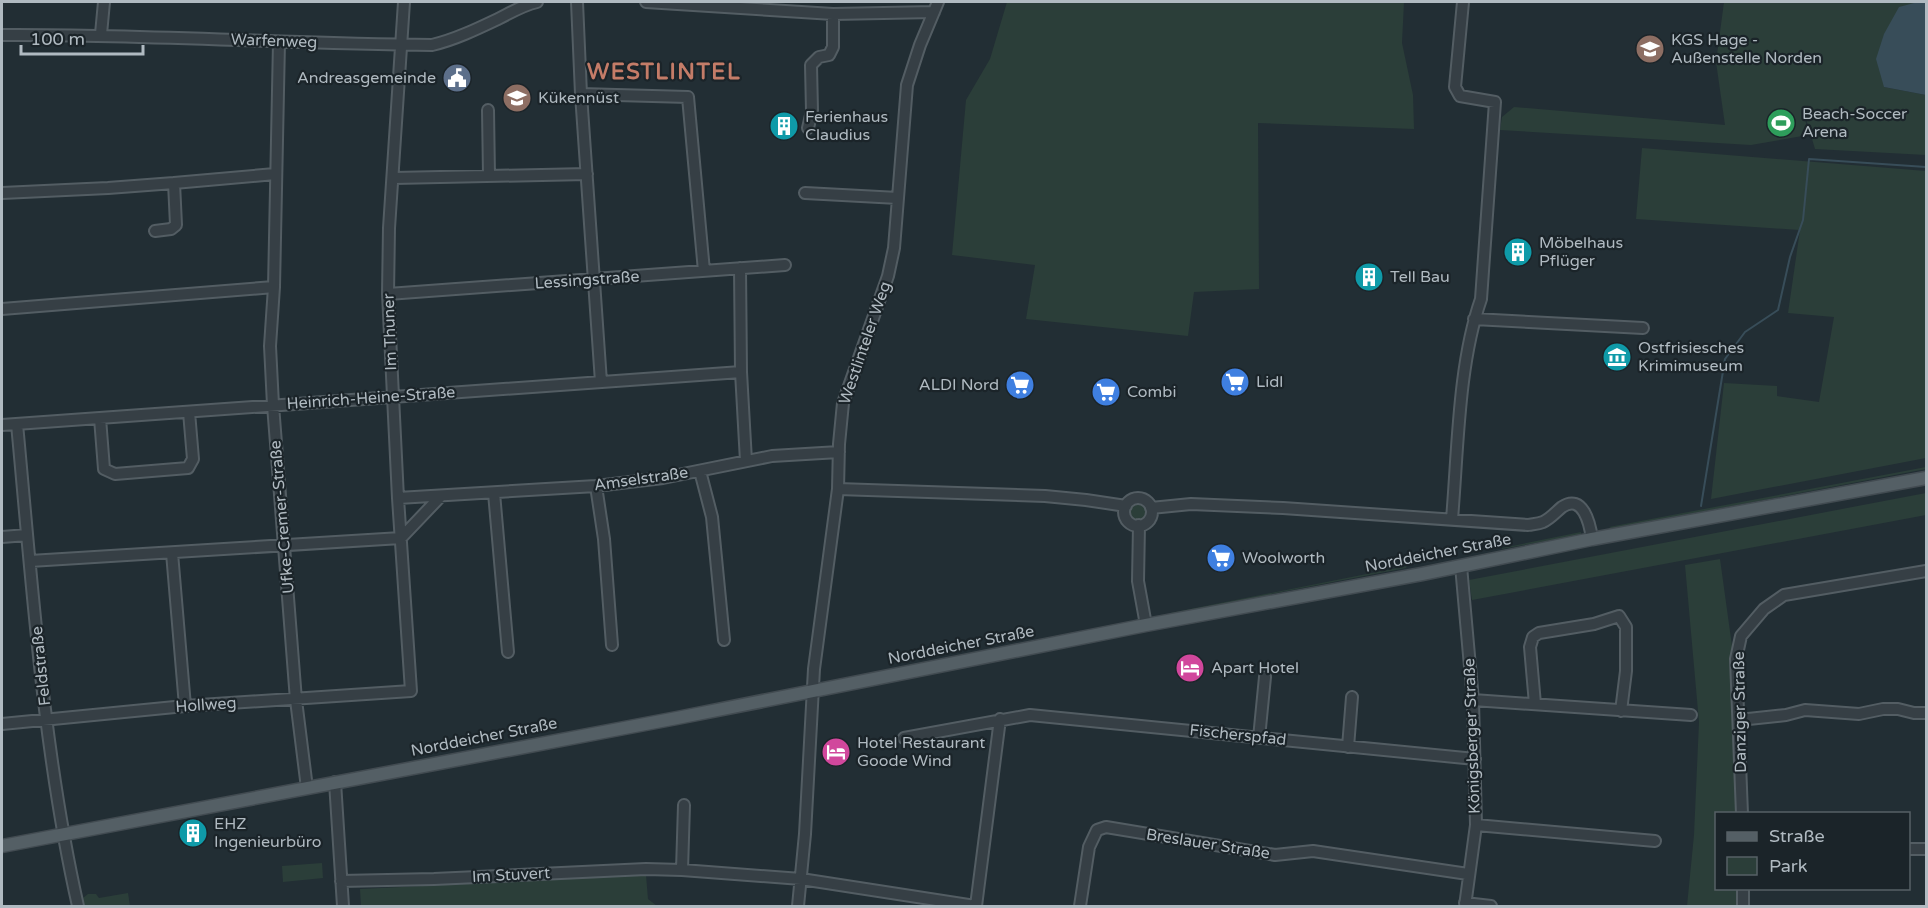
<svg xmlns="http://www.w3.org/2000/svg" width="1928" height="908" font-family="'Varela Round',sans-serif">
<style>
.green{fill:#2b3e39}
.water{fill:#384d59}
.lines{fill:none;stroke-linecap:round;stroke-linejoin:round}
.stream{stroke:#384d59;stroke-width:2}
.minor-casing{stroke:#535d63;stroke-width:14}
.major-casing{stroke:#424b51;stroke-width:15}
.minor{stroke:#363f45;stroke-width:10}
.major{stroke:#545f65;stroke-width:12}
.labels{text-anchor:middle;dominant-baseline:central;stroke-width:4.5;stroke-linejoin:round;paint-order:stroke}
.poi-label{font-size:16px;fill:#b0bac1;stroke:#1b2429;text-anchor:start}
.street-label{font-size:16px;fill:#b0bac1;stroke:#1b2429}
.district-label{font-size:22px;font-weight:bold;letter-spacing:1.5px;fill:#c47c68;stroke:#1b2429}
</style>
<rect width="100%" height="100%" fill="#222e34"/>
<path class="green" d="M1007 2H1404L1402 43 1413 95 1414 129 1258 123 1259 289 1194 292 1188 336 1026 319 1035 265 952 255 966 100 990 59Z
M1724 2H1926H1918L1884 87 1926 95V155L1815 149 1804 112 1808 135 1751 145 1500 130 1502 117 1514 107 1725 125 1716 62Z
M1642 148 1926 171V458L1711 499 1724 383 1777 386V396L1819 402 1834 317 1788 313 1800 230 1636 219Z
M1926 467V469L1612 529 1609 527Z
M1926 493V515L1472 600 1469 580Z
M1130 512a8 8 0 1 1 16 0a8 8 0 1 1-16 0Z
M1581 532V535L1502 549V548Z
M1720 559 1732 646 1738 813 1716 814V888L1738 889V906H1687L1694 835 1699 722 1685 565Z
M1407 566 1406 568 1271 594 1266 598 1172 615 1170 613Z
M322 863 323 878 283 882 282 866Z
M646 875 648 899 657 906H361L360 889Z
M128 893 130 906H85L83 898 88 894H96L99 898Z"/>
<path class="water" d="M1918 2H1926V95L1884 87 1876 59 1884 34 1899 7Z"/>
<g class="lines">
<path class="stream" d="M1701 506 1725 359 1745 332 1778 310 1790 257 1803 220 1809 159 1926 167"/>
<g class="minor-casing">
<path id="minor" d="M577 2 581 94 601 382
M646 2 833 14 934 12
M101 34 104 2
M2 35C145 34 288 44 432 45 454 40 477 29 498 19 512 12 523 5 537 2
M279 42 274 287 270 346 273 405 296 700 307 788
M581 94 688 97 704 271
M488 110 489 176
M808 128 812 111 811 65 819 57 829 55 833 47V14
M394 178 587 174
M174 183 275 174
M2 193 108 188 174 183 176 225 171 229 155 231
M805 193 898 198
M740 268 741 372 746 461
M388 294 785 265
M2 309 274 287
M1474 319 1643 328
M100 418 104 469 115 474 188 468 193 459 189 412
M17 424C32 583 43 751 78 906
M2 425 741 372
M700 471 712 517 724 640
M596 486 604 539 612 645
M838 489 1045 496 1086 500 1126 506
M494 493 508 652
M398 498 596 486 663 478 772 456 839 452
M1124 512a14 14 0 1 1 28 0a14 14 0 1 1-28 0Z
M1151 508 1191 504 1283 508 1528 525C1533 524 1538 524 1543 522 1550 519 1556 512 1562 507 1583 493 1590 524 1592 539
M1452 519C1458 449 1458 365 1481 299L1495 102 1460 96 1455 87 1463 2
M1139 525 1138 581 1146 625
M2 537 27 535
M172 553 185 706
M30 561 401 538 441 496
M1461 566 1473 700 1476 825 1465 906
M1473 700 1691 715
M1535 704 1530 647 1533 637 1539 633 1594 624 1619 616 1626 627V671L1621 711
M1739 720 1786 715 1805 710 1859 714 1883 709H1898L1914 713H1926
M2 724 185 706 411 691 398 498 388 294 389 228 404 2
M904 738 1030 715 1475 759
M1259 738 1265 677
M1348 747 1352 697
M335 782 343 906
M1742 814 1736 659 1741 636 1764 609 1784 595 1926 571
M1476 825 1655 841
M1908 849H1926
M682 870 684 805
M341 881 434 879 646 869 682 870 801 879 975 906
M1465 903 1491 906
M798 906 805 834 814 669 838 489 839 444 843 403 888 276 894 248 907 85 920 45 938 2
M976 906 1000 719
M1080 906 1089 847 1097 830 1106 827 1275 855 1313 851 1468 874
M1743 906V888"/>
</g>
<g class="major-casing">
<path id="major" d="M2 846 677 718 1146 625 1422 574 1592 539 1926 478"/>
</g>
<use href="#minor" class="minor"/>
<use href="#major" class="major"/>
</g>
<defs>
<g id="school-disc" transform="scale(1.5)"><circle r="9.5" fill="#8d6e63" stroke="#1b2429"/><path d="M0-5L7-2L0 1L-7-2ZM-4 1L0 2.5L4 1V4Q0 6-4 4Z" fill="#fff"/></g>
<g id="civic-disc" transform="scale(1.5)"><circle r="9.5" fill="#5c6f8a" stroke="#1b2429"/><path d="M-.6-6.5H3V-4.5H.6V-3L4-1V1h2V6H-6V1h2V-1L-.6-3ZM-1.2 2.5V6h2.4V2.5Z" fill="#fff"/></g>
<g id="stadium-disc" transform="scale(1.5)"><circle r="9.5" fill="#2e9e5b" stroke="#1b2429"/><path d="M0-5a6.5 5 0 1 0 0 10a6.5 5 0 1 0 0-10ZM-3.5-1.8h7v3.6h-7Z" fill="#fff"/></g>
<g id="building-disc" transform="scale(1.5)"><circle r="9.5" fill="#0f9aa8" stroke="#1b2429"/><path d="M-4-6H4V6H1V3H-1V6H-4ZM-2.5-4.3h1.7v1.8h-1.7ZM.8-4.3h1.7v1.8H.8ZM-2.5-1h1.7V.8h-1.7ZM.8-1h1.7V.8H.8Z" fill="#fff"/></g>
<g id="museum-disc" transform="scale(1.5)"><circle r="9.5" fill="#0f9aa8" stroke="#1b2429"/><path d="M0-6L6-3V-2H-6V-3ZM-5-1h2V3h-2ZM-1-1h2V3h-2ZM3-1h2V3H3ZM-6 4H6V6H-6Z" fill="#fff"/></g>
<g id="supermarket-disc" transform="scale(1.5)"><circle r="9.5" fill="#3f7fe0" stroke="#1b2429"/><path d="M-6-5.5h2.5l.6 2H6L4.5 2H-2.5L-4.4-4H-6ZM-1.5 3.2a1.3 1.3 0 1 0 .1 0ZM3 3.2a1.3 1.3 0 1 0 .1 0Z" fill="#fff"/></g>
<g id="hotel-disc" transform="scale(1.5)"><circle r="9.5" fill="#d1479c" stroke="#1b2429"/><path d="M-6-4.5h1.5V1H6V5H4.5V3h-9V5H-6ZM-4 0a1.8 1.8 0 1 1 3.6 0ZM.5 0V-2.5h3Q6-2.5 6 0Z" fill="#fff"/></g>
</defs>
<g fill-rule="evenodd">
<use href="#school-disc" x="1650" y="49"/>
<use href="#civic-disc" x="457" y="78"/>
<use href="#school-disc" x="517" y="98"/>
<use href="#stadium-disc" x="1781" y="123"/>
<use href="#building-disc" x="784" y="126"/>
<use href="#building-disc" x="1518" y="252"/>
<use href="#building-disc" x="1369" y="277"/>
<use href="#museum-disc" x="1617" y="357"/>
<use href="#supermarket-disc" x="1235" y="382"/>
<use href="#supermarket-disc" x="1020" y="385"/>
<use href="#supermarket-disc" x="1106" y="392"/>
<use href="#supermarket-disc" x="1221" y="558"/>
<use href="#hotel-disc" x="1190" y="668"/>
<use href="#hotel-disc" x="836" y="752"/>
<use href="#building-disc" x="193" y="833"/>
</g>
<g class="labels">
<g class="poi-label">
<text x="1671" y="40">KGS Hage -<tspan x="1671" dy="18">Außenstelle Norden</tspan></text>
<text x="436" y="78" text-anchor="end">Andreasgemeinde</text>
<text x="538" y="98">Kükennüst</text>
<text x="1802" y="114">Beach-Soccer<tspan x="1802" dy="18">Arena</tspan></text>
<text x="805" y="117">Ferienhaus<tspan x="805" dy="18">Claudius</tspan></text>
<text x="1539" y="243">Möbelhaus<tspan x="1539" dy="18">Pflüger</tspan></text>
<text x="1390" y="277">Tell Bau</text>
<text x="1638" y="348">Ostfrisiesches<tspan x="1638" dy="18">Krimimuseum</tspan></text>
<text x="1256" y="382">Lidl</text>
<text x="999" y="385" text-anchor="end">ALDI Nord</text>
<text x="1127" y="392">Combi</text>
<text x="1242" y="558">Woolworth</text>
<text x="1211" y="668">Apart Hotel</text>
<text x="857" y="743">Hotel Restaurant<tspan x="857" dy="18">Goode Wind</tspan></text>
<text x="214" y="824">EHZ<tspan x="214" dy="18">Ingenieurbüro</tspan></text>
</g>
<g class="street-label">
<text transform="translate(274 41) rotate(2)">Warfenweg</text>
<text transform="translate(587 280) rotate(-4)">Lessingstraße</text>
<text transform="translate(390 332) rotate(-92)">Im Thuner</text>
<text transform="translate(865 343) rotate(-71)">Westlinteler Weg</text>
<text transform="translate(371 398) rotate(-4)">Heinrich-Heine-Straße</text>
<text transform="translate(641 479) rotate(-8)">Amselstraße</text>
<text transform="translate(282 517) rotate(-95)">Ufke-Cremer-Straße</text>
<text transform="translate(1438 553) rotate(-11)">Norddeicher Straße</text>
<text transform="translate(961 645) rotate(-11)">Norddeicher Straße</text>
<text transform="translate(41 666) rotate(-96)">Feldstraße</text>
<text transform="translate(206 705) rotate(-4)">Hollweg</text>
<text transform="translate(1740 712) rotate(-91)">Danziger Straße</text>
<text transform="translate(1238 735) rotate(6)">Fischerspfad</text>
<text transform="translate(1472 736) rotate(-92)">Königsberger Straße</text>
<text transform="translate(484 737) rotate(-11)">Norddeicher Straße</text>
<text transform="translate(1208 844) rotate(9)">Breslauer Straße</text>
<text transform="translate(511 875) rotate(-3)">Im Stuvert</text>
</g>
<g class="district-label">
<text x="664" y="72">WESTLINTEL</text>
</g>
</g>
<rect width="1928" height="908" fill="none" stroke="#b0bac1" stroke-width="6"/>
<rect x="1715" y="812" width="195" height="78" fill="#1b2429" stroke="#576066" stroke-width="1.5"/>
<rect x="1727" y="832" width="30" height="9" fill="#545f65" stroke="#576066" stroke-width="1.5"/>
<text x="1769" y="842" font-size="18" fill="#b0bac1">Straße</text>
<rect x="1727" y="857" width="30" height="18" fill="#2b3e39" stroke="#576066" stroke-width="1.5"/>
<text x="1769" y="872" font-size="18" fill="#b0bac1">Park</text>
<path d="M21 45v9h122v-9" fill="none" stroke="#b0bac1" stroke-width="3"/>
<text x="30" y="45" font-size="18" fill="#b0bac1" stroke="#1b2429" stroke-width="4.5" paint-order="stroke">100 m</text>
</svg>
